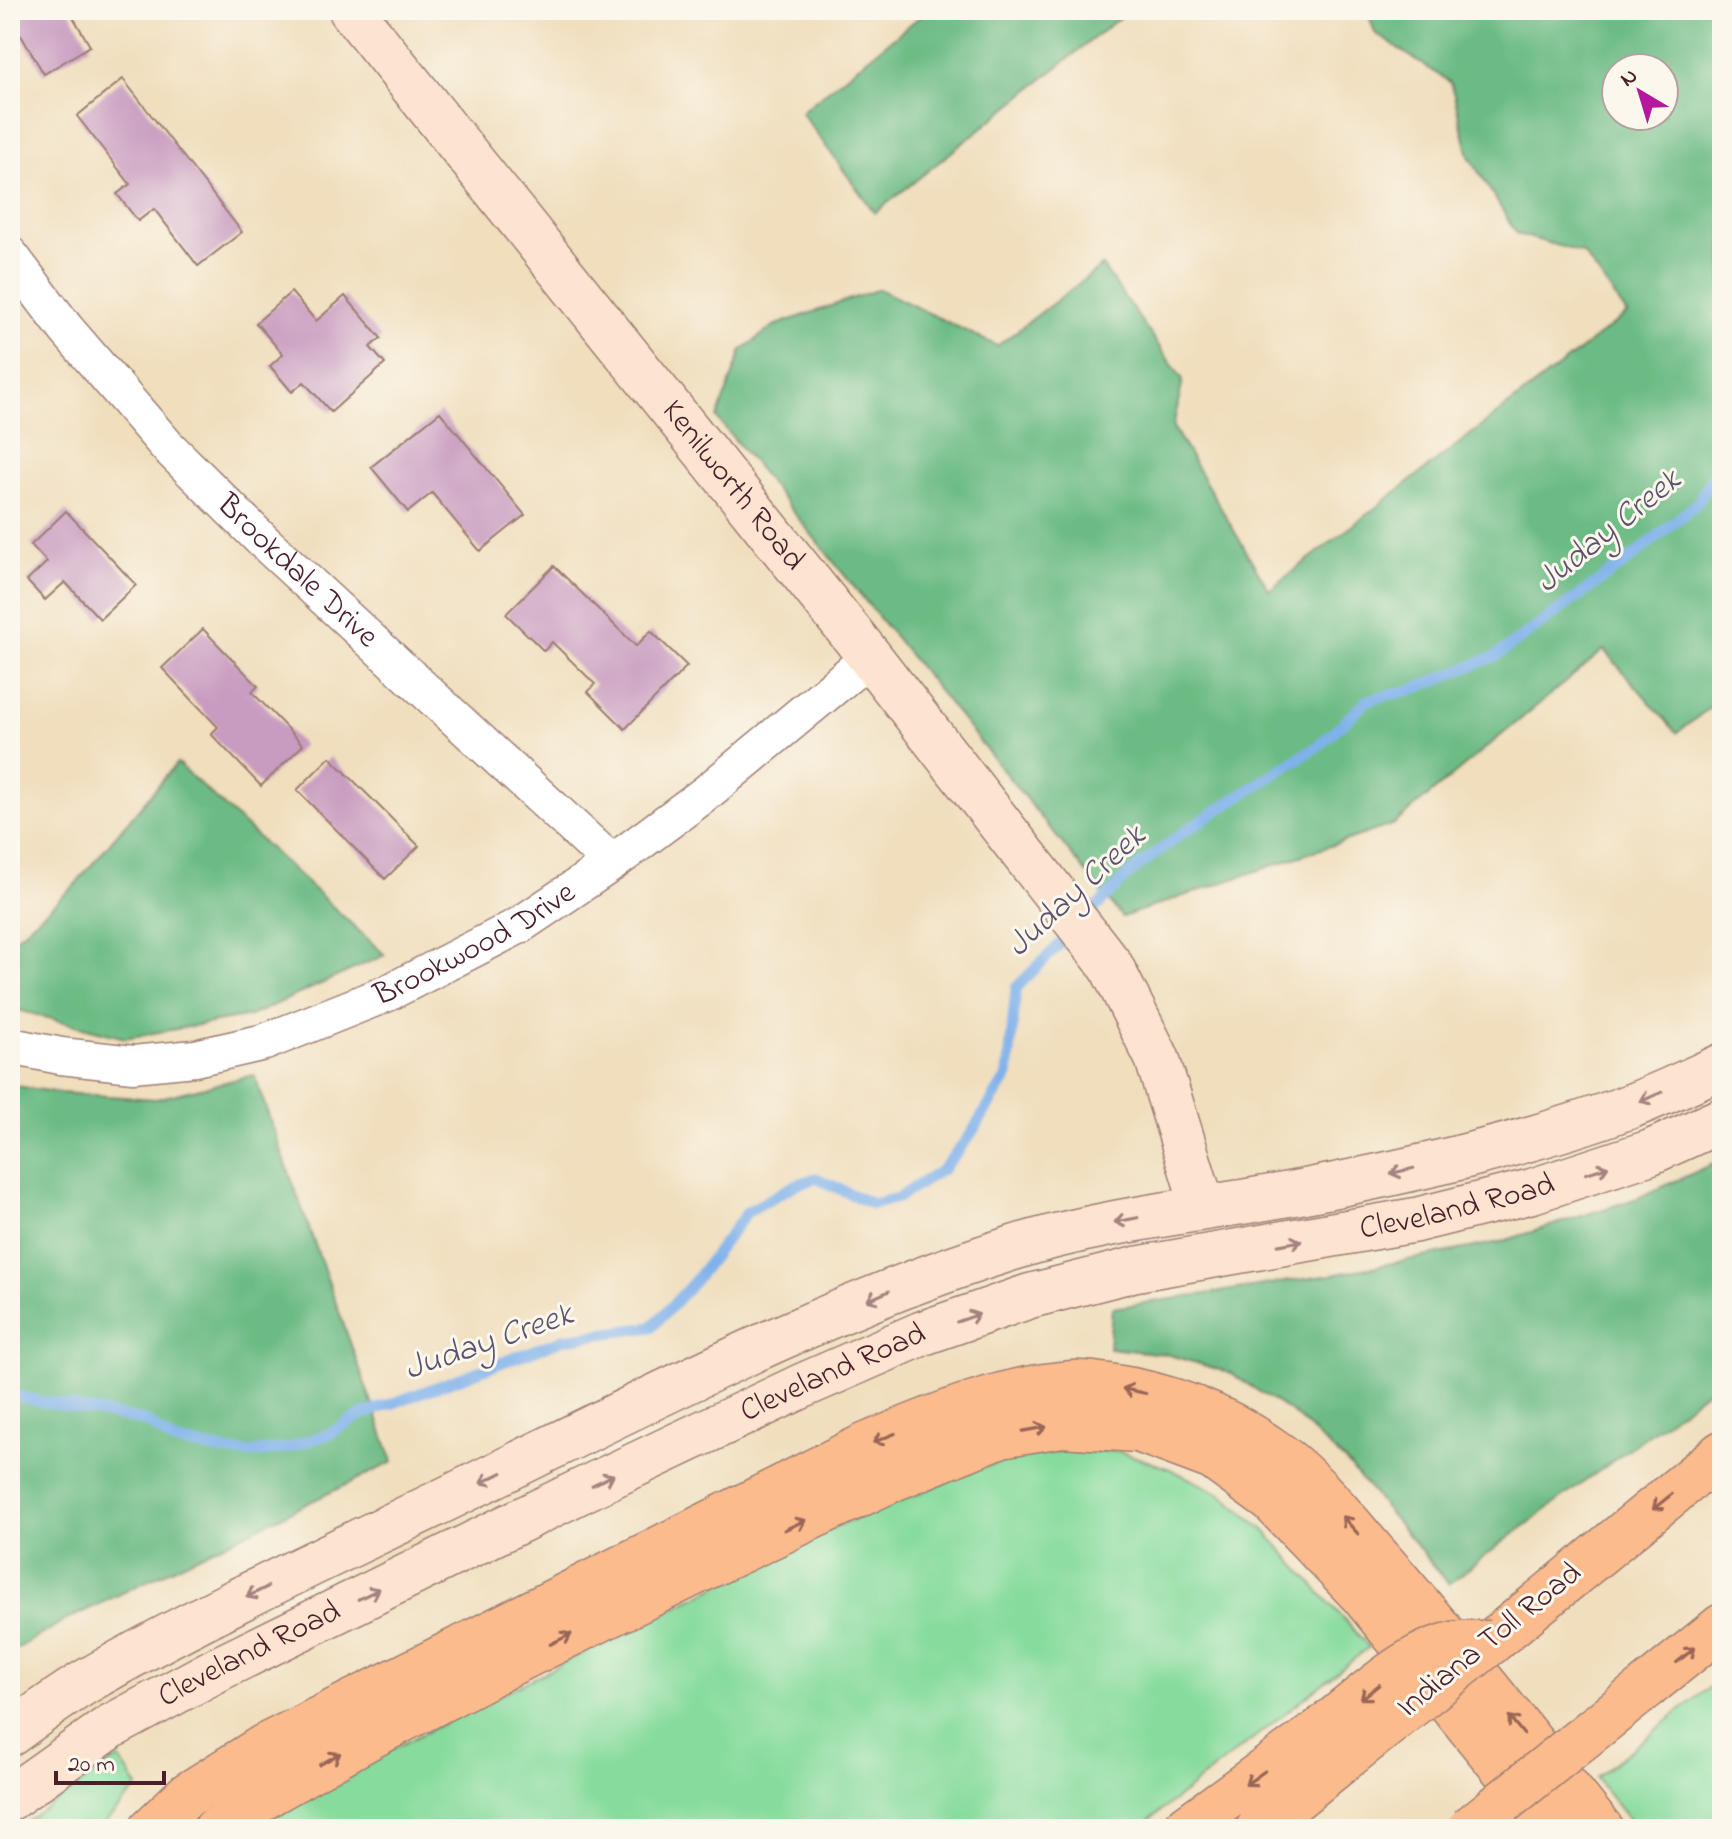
<svg xmlns="http://www.w3.org/2000/svg" width="1732" height="1839" font-family="'Indie Flower',sans-serif">
<style>
.green{fill:#86db9d;stroke:#687d64;stroke-width:2}
.forest{fill:#6cbb84;stroke:#5b6d58;stroke-width:2;fill-rule:evenodd}
.lines{fill:none;stroke-linecap:round;stroke-linejoin:round}
.stream{stroke:#7fb1eb;stroke-width:11}
.building{fill:#c89bc0}
.street-casing{stroke:#9d7e74;stroke-width:39}
.secondary-casing{stroke:#9d7e74;stroke-width:47}
.highway-casing{stroke:#9d7e74;stroke-width:47}
.street{stroke:#fff;stroke-width:36}
.secondary{stroke:#fde4d1;stroke-width:44}
.highway{stroke:#fbbb8c;stroke-width:44}
.highway-bridge-casing{stroke:#9d7e74;stroke-width:47;stroke-linecap:butt}
.highway-bridge{stroke:#fbbb8c;stroke-width:44}
.oneway{stroke:#a4827e}
.oneway2{stroke:#9a6557}
.labels{text-anchor:middle;dominant-baseline:central;stroke-width:6;stroke-linejoin:round;paint-order:stroke}
.street-label{font-size:32px;fill:#4a1f2b;stroke:#fbf7ec}
.water-label{font-size:34px;font-style:italic;fill:#5d526e;stroke:#fbf7ec}
</style>
<rect width="100%" height="100%" fill="#fbf7ec"/>
<filter id="ink" filterUnits="userSpaceOnUse"><feTurbulence type="fractalNoise" baseFrequency=".0125" numOctaves="2"/><feDisplacementMap in="SourceGraphic" scale="16" xChannelSelector="R" yChannelSelector="G"/><feConvolveMatrix kernelMatrix="1 2 1 2 8 2 1 2 1" color-interpolation-filters="sRGB"/></filter>
<filter id="wash" filterUnits="userSpaceOnUse"><feTurbulence type="fractalNoise" baseFrequency=".006" numOctaves="4" result="noise"/><feDisplacementMap in="SourceGraphic" scale="32" xChannelSelector="R" yChannelSelector="G"/><feGaussianBlur stdDeviation="1.8" result="paint"/><feColorMatrix in="noise" values="0 0 0 0 0 0 0 0 0 0 0 0 0 0 0 0 0 1.4 0 .05"/><feComposite in="paint" operator="in"/></filter>
<g filter="url(#wash)">
<rect width="100%" height="100%" fill="#f0debd"/>
<path class="green" d="M1081 1450 1121 1452 1170 1469 1221 1494 1264 1530 1369 1647 1138 1829H253L358 1766 833 1528 981 1468 1027 1454Z
M1722 1677V1829H1636L1596 1778Z
M119 1758 138 1787 99 1829H15Z"/>
<path class="forest" d="M928 10H1129L875 213 801 112Z
M1367 10H1722V698L1677 733 1604 650 1394 824 1122 917 717 418 742 350 774 326 879 289 997 346 1102 266 1183 380 1173 427 1269 590 1627 314 1583 253 1517 234 1469 156 1451 83 1375 33ZM1616 68H1664V116H1616Z
M177 763 385 955 250 1016 125 1038 10 1008V943L73 887Z
M254 1075 393 1462 62 1622 10 1653V1085L60 1093 156 1099Z
M1722 1160V1379C1632 1449 1538 1513 1449 1584L1348 1464 1294 1414 1230 1373 1166 1354 1109 1348 1112 1308 1337 1274 1500 1242 1638 1198Z"/>
<g class="lines">
<path class="stream" d="M1085 919 1129 874 1182 833 1318 746 1368 700 1414 689 1496 656 1633 557 1698 502 1713 476 1722 467
M10 1395 148 1422 172 1441 230 1452 252 1453 287 1448 329 1434 359 1416 564 1339 652 1327 693 1283 747 1212 795 1185 816 1178 872 1204 898 1198 943 1169 969 1137 1008 1075 1016 988 1073 931"/>
</g>
<g id="blocks">
<path class="building" d="M10 10H69L90 46 44 74 10 17Z
M123 79 242 232 198 266 154 209 138 221 117 194 130 184 77 116Z
M291 292 316 321 345 296 381 338 370 347 385 364 331 412 304 382 292 392 270 366 283 354 256 323Z
M440 412 525 515 480 551 432 493 408 512 371 467Z
M66 511 136 585 100 619 65 582 45 600 27 581 47 562 31 545Z
M554 566 636 646 651 631 687 666 625 729 588 692 595 684 552 642 544 651 506 614Z
M203 629 258 686 252 692 303 745 261 786 211 734 218 727 162 668Z
M330 757 419 846 385 879 297 790Z"/>
</g>
</g>
<g filter="url(#ink)">
<use href="#blocks" fill-opacity="0" stroke="#9d7e74" stroke-width="2"/>
<g class="lines">
<g class="street-casing">
<g id="street">
<path id="s1" d="M10 255 66 329 166 445 262 540 612 863"/>
<path id="s2" d="M10 1046 61 1056 133 1064 195 1058 265 1042 388 993 520 925 612 863 705 794 870 657"/>
</g>
</g>
<g class="secondary-casing">
<g id="secondary">
<path id="s3" d="M351 10 870 657 1111 966 1157 1058 1203 1207"/>
<path d="M10 1734C35 1716 60 1697 87 1681 213 1608 347 1548 477 1484 649 1400 830 1305 1013 1248 1108 1218 1207 1210 1305 1191 1414 1170 1524 1145 1628 1107 1660 1095 1691 1080 1722 1066"/>
<path id="s4" d="M10 1798 110 1727 220 1668 597 1483 804 1385 923 1333 1030 1296 1136 1269 1416 1220 1532 1191 1651 1152 1722 1120"/>
</g>
</g>
<g class="highway-casing">
<path id="highway" d="M1490 1643 1722 1453
M1649 1685 1722 1626
M151 1829 187 1795 265 1746 864 1446C931 1418 999 1388 1072 1383 1084 1382 1097 1385 1109 1386 1171 1395 1230 1418 1281 1456 1318 1484 1347 1522 1378 1557 1455 1644 1527 1738 1601 1829
M216 1829 272 1792 364 1740 512 1663 715 1563 895 1478 1001 1435 1062 1425 1138 1430 1213 1458 1272 1501 1362 1595 1552 1829
M1184 1829 1318 1732
M1258 1829 1342 1761"/>
</g>
<use href="#street" class="street"/>
<use href="#secondary" class="secondary"/>
<use href="#highway" class="highway"/>
<g class="highway-bridge-casing">
<path id="highway-bridge" d="M1318 1732C1356 1703 1406 1653 1453 1644 1465 1642 1478 1643 1490 1643
M1342 1761 1490 1643
M1469 1829 1649 1685"/>
</g>
<use href="#highway-bridge" class="highway-bridge"/>
</g>
<defs><path id="oneway-shaft" d="M-6 0H5M1.5-3L5.5 0L1.5 3" fill="none" stroke-width="1.6" stroke-linecap="round" stroke-linejoin="round" transform="scale(2)"/></defs>
<g class="oneway">
<use href="#oneway-shaft" transform="translate(1651 1097) rotate(156)"/>
<use href="#oneway-shaft" transform="translate(1597 1170) rotate(-18)"/>
<use href="#oneway-shaft" transform="translate(1402 1171) rotate(167)"/>
<use href="#oneway-shaft" transform="translate(1126 1220) rotate(169)"/>
<use href="#oneway-shaft" transform="translate(1290 1243) rotate(-10)"/>
<use href="#oneway-shaft" transform="translate(878 1296) rotate(156)"/>
<use href="#oneway-shaft" transform="translate(968 1318) rotate(-19)"/>
<use href="#oneway-shaft" transform="translate(491 1478) rotate(154)"/>
<use href="#oneway-shaft" transform="translate(603 1480) rotate(-26)"/>
<use href="#oneway-shaft" transform="translate(257 1592) rotate(154)"/>
<use href="#oneway-shaft" transform="translate(369 1594) rotate(-26)"/>
</g>
<g class="oneway2">
<use href="#oneway-shaft" transform="translate(1134 1391) rotate(-168)"/>
<use href="#oneway-shaft" transform="translate(1035 1429) rotate(-10)"/>
<use href="#oneway-shaft" transform="translate(884 1438) rotate(158)"/>
<use href="#oneway-shaft" transform="translate(1662 1502) rotate(141)"/>
<use href="#oneway-shaft" transform="translate(795 1525) rotate(-25)"/>
<use href="#oneway-shaft" transform="translate(1350 1525) rotate(-132)"/>
<use href="#oneway-shaft" transform="translate(561 1639) rotate(-26)"/>
<use href="#oneway-shaft" transform="translate(1686 1655) rotate(-39)"/>
<use href="#oneway-shaft" transform="translate(1370 1692) rotate(142)"/>
<use href="#oneway-shaft" transform="translate(1516 1725) rotate(-129)"/>
<use href="#oneway-shaft" transform="translate(330 1759) rotate(-29)"/>
<use href="#oneway-shaft" transform="translate(1255 1778) rotate(144)"/>
</g>
</g>
<g class="labels">
<g class="street-label">
<text stroke="none"><textPath href="#s3" startOffset="610">Kenilworth Road</textPath></text>
<text stroke="none"><textPath href="#s1" startOffset="428">Brookdale Drive</textPath></text>
<text stroke="none"><textPath href="#s2" startOffset="490">Brookwood Drive</textPath></text>
<text stroke="none"><textPath href="#s4" startOffset="1576">Cleveland Road</textPath></text>
<text stroke="none"><textPath href="#s4" startOffset="928">Cleveland Road</textPath></text>
<text transform="translate(1490 1641) rotate(-39)">Indiana Toll Road</text>
<text stroke="none"><textPath href="#s4" startOffset="280">Cleveland Road</textPath></text>
</g>
<g class="water-label">
<text transform="translate(1609 532) rotate(-39)">Juday Creek</text>
<text transform="translate(1077 892) rotate(-43)">Juday Creek</text>
<text transform="translate(489 1343) rotate(-19)">Juday Creek</text>
</g>
</g>
<rect width="1732" height="1839" fill="none" stroke="#fbf7ec" stroke-width="40"/>
<g transform="translate(1640 92) rotate(322)"><circle r="38" fill="#fbf7ec" stroke="#b4a19f" stroke-width="2"/>
<path d="M0-6L14 30L0 20L-14 30Z" fill="#b5179e"/>
<text y="-12" font-size="22" font-weight="bold" text-anchor="middle" fill="#4a1f2b">N</text>
</g>
<path d="M56 1771v12h108v-12" fill="none" stroke="#4a1f2b" stroke-width="4"/>
<text x="68" y="1771" font-size="24" fill="#4a1f2b" stroke="#fbf7ec" stroke-width="6" paint-order="stroke">20 m</text>
</svg>
